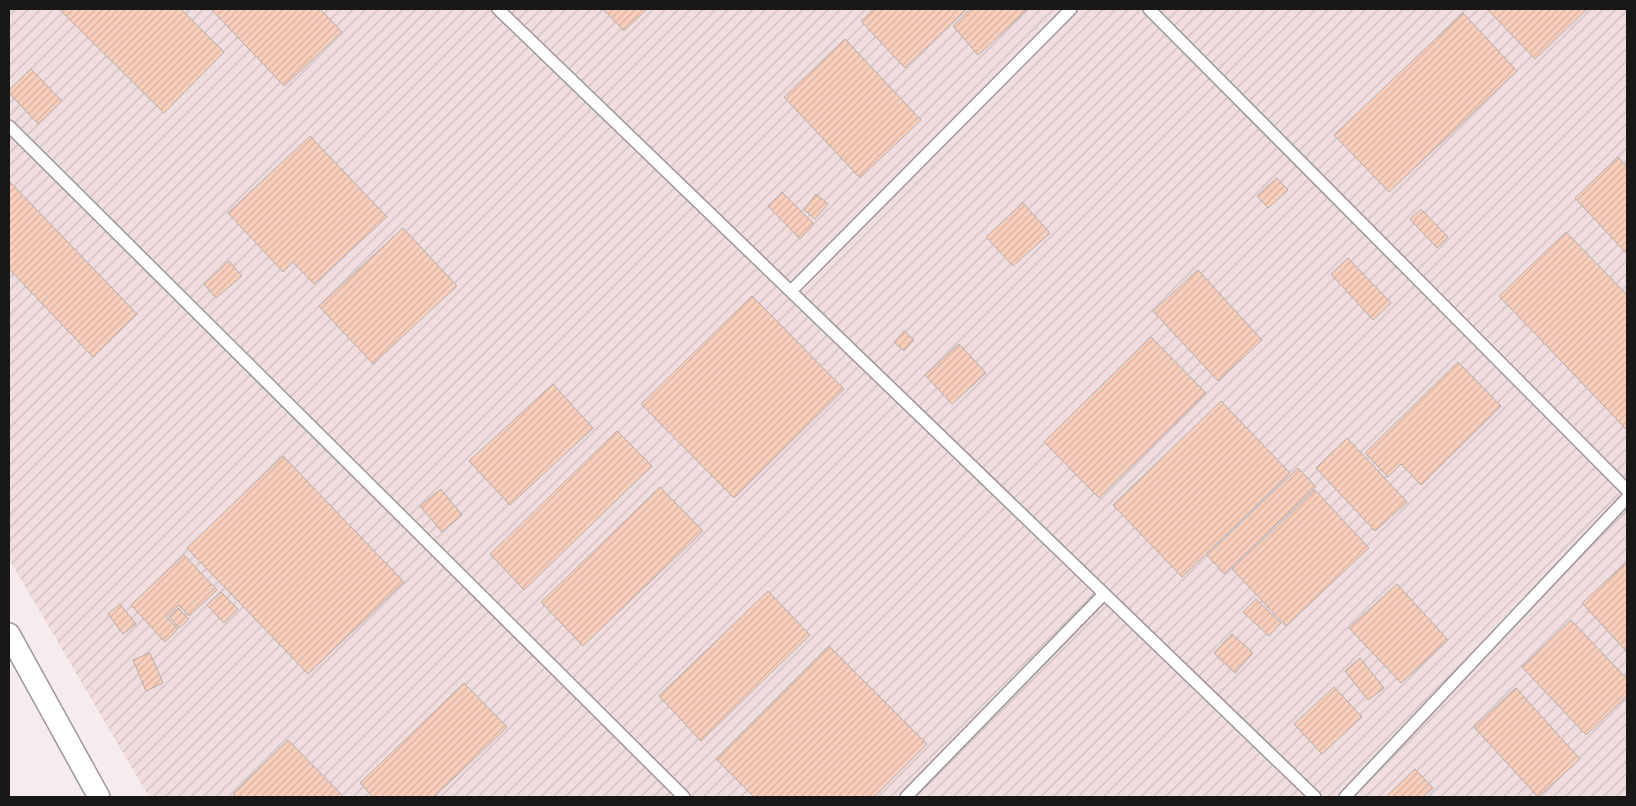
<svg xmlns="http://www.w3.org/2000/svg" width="1636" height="806" font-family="'Exo 2',sans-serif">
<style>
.industrial{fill:url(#industrial-furrows)}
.building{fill:url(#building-hatch);stroke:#b6ada9}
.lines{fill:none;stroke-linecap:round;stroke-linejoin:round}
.service-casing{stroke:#9f9697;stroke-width:14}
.minor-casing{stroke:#9f9697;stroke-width:24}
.service{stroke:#fff;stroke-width:11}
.minor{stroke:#fff;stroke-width:21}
</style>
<defs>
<pattern id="industrial-furrows" width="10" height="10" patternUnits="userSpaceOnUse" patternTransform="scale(1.25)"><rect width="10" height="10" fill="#f0dddf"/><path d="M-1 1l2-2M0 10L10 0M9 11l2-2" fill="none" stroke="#cdbdbf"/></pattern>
<pattern id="building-hatch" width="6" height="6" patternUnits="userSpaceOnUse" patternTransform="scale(1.25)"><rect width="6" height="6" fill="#f9cebb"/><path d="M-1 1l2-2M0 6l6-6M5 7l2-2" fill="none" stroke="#d5b0a0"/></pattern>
</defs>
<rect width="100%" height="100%" fill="#f7eced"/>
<path class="industrial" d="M9 9H1627V797H149L9 559Z"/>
<path class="building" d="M59 9H181L224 52 164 113Z
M211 9H320L342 32 284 86Z
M603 9H647L624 31Z
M874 9H967L905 68 861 21Z
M970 9H1028L978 55 953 26Z
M1487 9H1587L1535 59Z
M1463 13 1517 71 1389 192 1334 135Z
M845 39 921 120 860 178 784 97Z
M31 69 62 101 38 124 9 93V90Z
M310 136 387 217 314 284 293 262 283 272 228 213Z
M1618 157 1627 167V254L1575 198Z
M1277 178 1288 190 1268 208 1257 196Z
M9 181 137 314 93 357 9 269Z
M782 192 814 224 800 239 768 206Z
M816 194 828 204 815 219 804 210Z
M1023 203 1050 233 1013 266 986 237Z
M1421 209 1448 237 1437 248 1410 219Z
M403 228 457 286 373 364 319 306Z
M1566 232 1627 295V430L1499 296Z
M1348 258 1391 303 1373 320 1331 274Z
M229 261 242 276 216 298 204 284Z
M1198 270 1262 340 1218 381 1153 311Z
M752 296 844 389 734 498 641 404Z
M904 331 914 340 904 351 894 342Z
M1151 337 1206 393 1099 498 1044 442Z
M959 344 986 373 952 404 925 375Z
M1458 362 1501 406 1421 485 1401 464 1388 477 1365 453Z
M553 384 593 428 510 505 469 461Z
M1221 401 1290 473 1182 577 1113 505Z
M617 431 652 466 524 590 490 554Z
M1347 438 1407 502 1375 531 1316 468Z
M283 456 404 582 308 674 187 548Z
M1298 468 1316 487 1224 574 1207 555Z
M660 487 703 531 583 646 541 602Z
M441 489 462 515 442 532 420 506Z
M1315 490 1369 548 1286 626 1232 569Z
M184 555 217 590 189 616 179 605 166 617 178 629 165 642 131 605Z
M1627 562V652L1582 603Z
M1397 584 1448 640 1401 683 1349 628Z
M768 591 810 635 701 741 659 696Z
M221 592 238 609 224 623 207 605Z
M1256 599 1281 623 1269 636 1243 612Z
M120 604 136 624 123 634 108 614Z
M178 608 189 619 179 628 169 617Z
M1571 620 1627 679V696L1586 735 1522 667Z
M1232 634 1253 653 1235 673 1214 653Z
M829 646 927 744 874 797H754L716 759Z
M150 653 163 683 146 691 133 660Z
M1360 658 1384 688 1368 700 1345 671Z
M464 683 507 727 434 797H373L360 783Z
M1334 687 1362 717 1322 754 1294 724Z
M1516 688 1580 759 1538 797 1474 727Z
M288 740 344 797H236L233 794Z
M1415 769 1433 788 1423 797H1386Z"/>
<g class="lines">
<g class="service-casing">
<path id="service" d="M498 9 1315 797
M1149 9 1627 490
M9 126 684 797
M791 291 1071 9
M906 797 1104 594
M1345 797 1627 498"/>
</g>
<g class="minor-casing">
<path id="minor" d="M9 634 99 797"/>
</g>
<use href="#service" class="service"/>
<use href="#minor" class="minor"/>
</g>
<rect width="1636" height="806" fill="none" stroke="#1a1717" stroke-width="20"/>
</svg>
